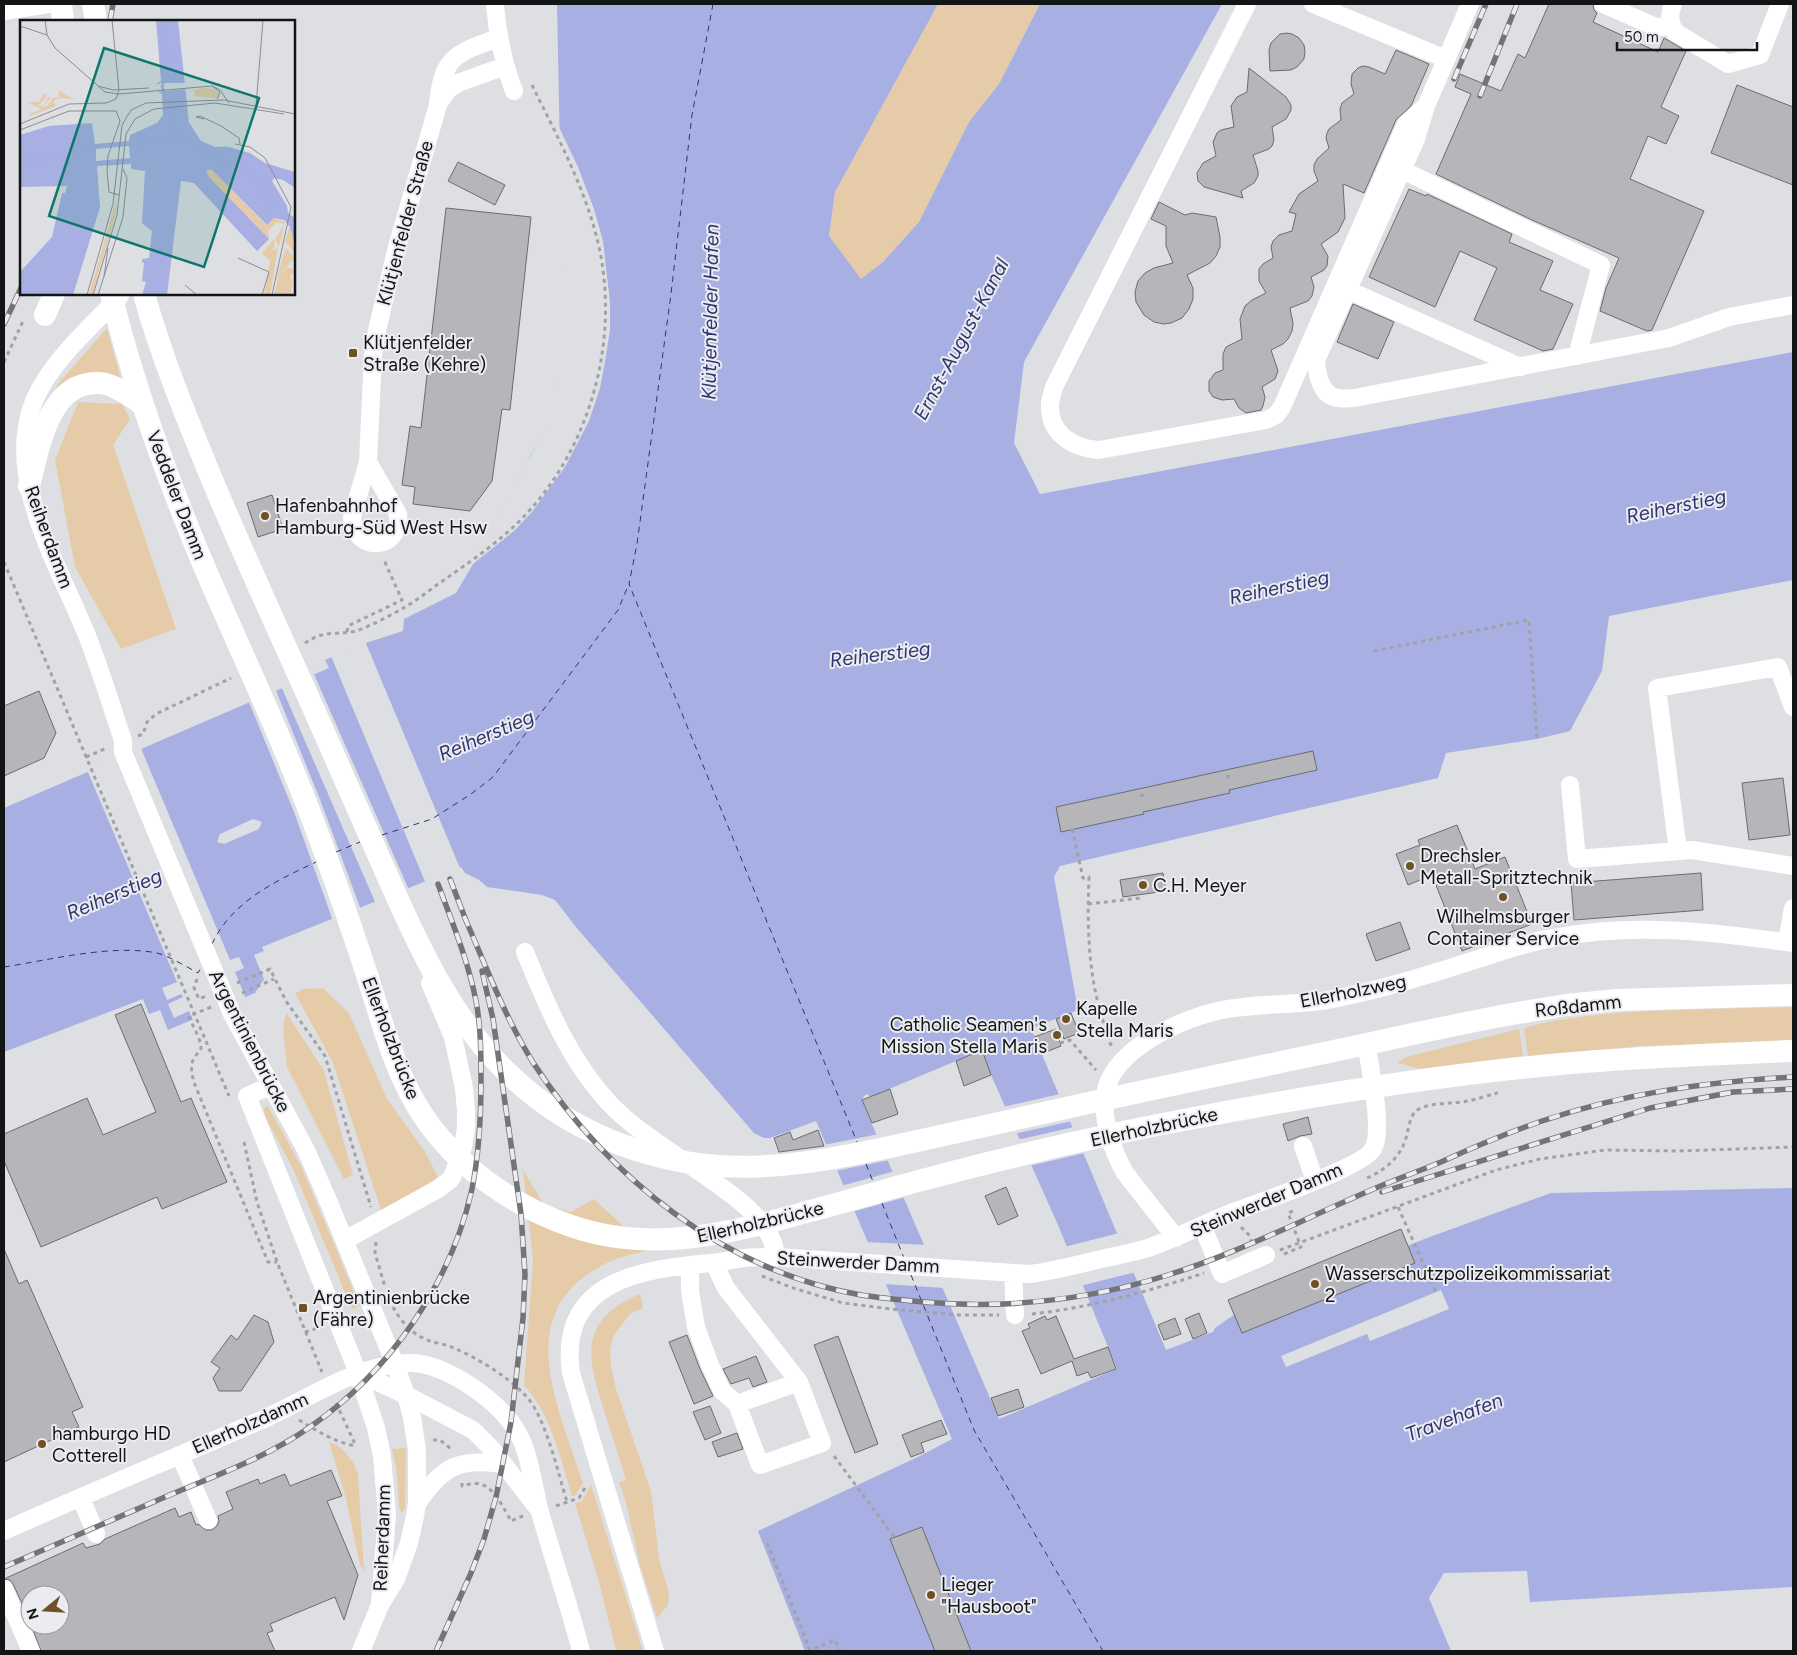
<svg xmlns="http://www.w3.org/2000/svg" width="1797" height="1655" font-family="Figtree,sans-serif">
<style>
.green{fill:#e6cba9}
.water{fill:#a7afe3;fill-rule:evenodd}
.pier{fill:#dedfe3}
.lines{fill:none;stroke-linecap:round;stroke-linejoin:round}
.ferry{stroke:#303471;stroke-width:1;stroke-dasharray:6 5;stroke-linecap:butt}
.building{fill:#b6b6ba;stroke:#6b6c70}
.path{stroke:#a1a2a5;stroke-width:3;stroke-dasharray:4 4;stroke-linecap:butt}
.minor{stroke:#fff;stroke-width:18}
.major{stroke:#fff;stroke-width:22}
.rail-casing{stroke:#737476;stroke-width:5.5}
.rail{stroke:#ebecf0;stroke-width:4;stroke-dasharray:11;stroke-linecap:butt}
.poi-dot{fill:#705126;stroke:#ebecf0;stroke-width:2}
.labels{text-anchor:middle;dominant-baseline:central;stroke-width:4;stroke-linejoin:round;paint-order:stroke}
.street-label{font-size:19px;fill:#131415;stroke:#ebecf0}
.poi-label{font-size:19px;fill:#131415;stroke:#ebecf0;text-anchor:start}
.water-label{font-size:20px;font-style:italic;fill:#303471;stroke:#ebecf0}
.inset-river{fill:none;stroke:#a7afe3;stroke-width:2.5}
.inset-road{fill:none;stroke:#8d8e91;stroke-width:1}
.view{fill:#0f766e;fill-opacity:0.15;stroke:#0f766e;stroke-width:2.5}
.inset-edge{fill:none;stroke:#131415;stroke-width:2.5}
</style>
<rect width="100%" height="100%" fill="#dedfe3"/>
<path class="green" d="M938 4H1040L999 84 969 122 919 222 883 262 861 280 829 236 835 192Z
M107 328 121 379 90 372 67 382 55 392 57 385Z
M78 402 122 404 130 419 113 445 176 629 121 649 75 567 55 460Z
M323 988 349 1013 387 1099 425 1152 438 1177 382 1213 333 1063 295 993 303 989Z
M1793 1007V1042L1640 1046 1528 1057 1524 1028C1575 1014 1627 1012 1679 1010 1717 1009 1755 1008 1793 1007Z
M286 1012 324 1071 353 1175 344 1179 287 1067 283 1030Z
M1519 1029 1523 1056 1421 1069 1397 1063 1404 1058 1414 1055Z
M267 1106 269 1108 301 1166 360 1306 352 1309 294 1171 265 1116 264 1109Z
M523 1170 545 1206 571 1212 594 1199 649 1250C634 1254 618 1257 605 1264 509 1312 559 1407 583 1483L576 1495 572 1496C560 1457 552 1416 524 1385L533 1260Z
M640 1294 643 1308 630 1314 614 1335 610 1349 611 1366 616 1389 651 1491 659 1558 669 1593 668 1605 657 1618 640 1565 626 1503 619 1482 626 1480C619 1456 611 1433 604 1410 586 1357 579 1319 640 1294Z
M329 1442C343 1446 354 1461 358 1474L364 1571 360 1565 346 1499Z
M406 1448 405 1508 404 1511 401 1512 399 1508 397 1473 392 1449Z
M591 1485 643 1651H616L599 1582 575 1503 581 1502Z"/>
<path class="water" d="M557 4H938L835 192 829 236 861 279 883 262 919 222 969 122 999 84 1040 4H1222L1024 362 1014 443 1040 494 1793 352V580L1609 616 1602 671 1570 731 1537 739 1446 753 1438 778 1060 866 1054 877 1078 1010 1035 1027 1033 1025 1030 1026 1166 1350 1213 1332 1215 1328 1235 1314 1427 1238 1551 1193 1793 1188V1587L1530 1602 1527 1571 1444 1573 1429 1598 1451 1651H805L758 1531 918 1457 952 1439 816 1121 770 1138H764L754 1133 576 927 555 900 542 895 487 887 479 880 465 873 461 867 262 947 264 951 254 955 264 979 255 993 168 1030 160 1010 149 1014 143 999 4 1052V808L329 668 325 660 366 643 403 631 404 619 456 593 489 537 552 414 570 355 573 315 560 151ZM253 819 262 822 259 829 224 844 217 842 220 834ZM977 1045 980 1046 991 1075 1058 1225 1117 1369 999 1419 862 1101 864 1096 867 1094 870 1097 975 1053 974 1048Z"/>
<path class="pier" d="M557 123 578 167 594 209 603 241 610 302V330L605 362 600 388 589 421 565 467 532 512 514 531 468 568 532 454 550 413 567 354 571 315 557 151Z
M365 641 462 873 460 870 426 884 331 656Z
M313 672 409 890 376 904 281 686Z
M275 688 321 802 361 910 333 921 294 812 248 700Z
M140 746 230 960 239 957 244 968 235 972 246 999 194 1022 189 1011 174 1018 168 1004 183 997 181 994 167 1000 162 988 177 982 87 770Z
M1060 1094 1072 1121 1014 1134 1003 1107Z
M1074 1127 1085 1153 1029 1166 1017 1140Z
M879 1134 890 1160 835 1171 824 1145Z
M895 1171 906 1197 852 1212 841 1186Z
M1119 1233 1136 1272 1080 1286 1064 1247Z
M865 1242 927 1245 945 1288 883 1284Z
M1441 1290 1449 1309 1370 1341 1367 1334 1286 1367 1281 1356Z"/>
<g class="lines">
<path class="ferry" d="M713 4 692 115 671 294 637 544 629 584 857 1142
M382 835 432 819 471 794 493 777 618 610 628 586
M336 852 360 842
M212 944C232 901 276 881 316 862
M4 967C50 960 111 944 157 953 169 956 187 967 198 973L202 966
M866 1164 874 1184
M882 1203 904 1258
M911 1275 974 1430 1103 1651"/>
</g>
<path class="building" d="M1549 4H1593L1594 10 1597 13 1593 22 1658 52 1664 38 1686 51 1661 107 1679 116 1666 144 1648 136 1630 179 1704 211 1652 330 1647 331 1600 311 1606 288 1619 258 1532 220 1436 174 1471 94 1455 87 1460 74 1501 91 1518 54 1525 58Z
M1287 33 1292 34 1299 38 1304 45 1305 51 1304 59 1297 67 1291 70 1270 71 1269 50 1271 43 1280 34Z
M1396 50 1429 64 1411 106 1396 120 1364 193 1343 184 1345 218 1338 232 1321 244 1328 256 1327 266 1324 270 1311 277 1314 287 1312 296 1308 301 1290 308 1293 323 1292 331 1288 339 1283 344 1271 350 1278 371 1275 379 1262 387 1265 397 1263 406 1261 410 1246 413 1239 408 1234 399 1222 400 1213 397 1209 391V381L1215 373 1223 370V354L1226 347 1242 339 1240 319 1245 306 1252 300 1266 293 1259 281V269L1263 264 1273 258 1271 247 1273 241 1279 235 1292 231 1296 214 1289 212 1299 194 1318 181 1314 171V165L1317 159 1329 148 1326 138 1327 133 1329 129 1341 120 1340 109 1342 103 1354 94 1351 84 1352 74 1358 68 1363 66 1369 67 1385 74Z
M1249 68 1286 97 1291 105V110L1286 119 1272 127 1274 140 1272 146 1269 149 1253 155 1258 171V176L1254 183 1241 191 1243 198 1204 187 1198 181 1197 173 1203 163 1216 156 1213 142 1217 133 1221 130 1234 127 1231 106 1237 97 1247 92Z
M1737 85 1793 107V185L1711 153Z
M458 162 505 185 495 205 448 181Z
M1409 189 1426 196 1427 194 1512 234 1509 242 1553 261 1540 290 1573 304 1553 349 1543 351 1474 320 1497 268 1460 251 1435 307 1369 277Z
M1159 202 1185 215 1192 213 1216 217 1220 237V247L1216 256 1210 263 1187 275 1193 288V299L1189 309 1182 318 1171 323 1164 324 1154 322 1144 315 1136 302 1135 292 1138 281 1145 273 1154 268 1173 263 1166 246V226L1151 219Z
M446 208 531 217 510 410 502 409 492 481 470 511 413 504 415 487 402 485 410 426 421 428Z
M1353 304 1394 322 1378 359 1337 342Z
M272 495 283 529 258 537 247 503Z
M39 691 56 733 44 758 4 776V706Z
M1313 751 1317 770 1229 790 1230 793 1143 812 1144 814 1061 832 1056 807Z
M1783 778 1790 835 1749 840 1742 783Z
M1457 825 1475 869 1505 857 1532 924 1462 951 1432 875 1408 885 1396 854 1420 845 1418 840Z
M1163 873 1166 891 1123 897 1120 880Z
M1701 873 1703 910 1574 920 1571 883Z
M1400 922 1410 949 1376 961 1366 934Z
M141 1004 181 1102 191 1098 227 1182 162 1209 157 1197 41 1247 4 1161V1134L87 1098 103 1135 156 1112 115 1015Z
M1071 1013 1079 1033 1064 1039 1056 1019Z
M1056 1029 1061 1046 1041 1054 1034 1037Z
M982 1050 991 1075 964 1086 956 1061Z
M890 1089 898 1114 872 1123 862 1100Z
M1308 1117 1312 1134 1300 1136 1288 1141 1283 1124Z
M818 1130 824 1146 779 1152 774 1138 790 1132 793 1140Z
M1006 1187 1018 1216 998 1225 985 1196Z
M1401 1229 1415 1263 1242 1333 1228 1300Z
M4 1249 19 1284 27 1280 83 1407 72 1412 79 1427 4 1462Z
M1199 1313 1207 1333 1193 1339 1185 1319Z
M254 1315 268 1322 274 1342 241 1391H219L213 1378 220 1368 211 1362 231 1335 237 1340Z
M1045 1316 1047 1320 1056 1316 1074 1359 1108 1347 1116 1369 1091 1378 1088 1372 1077 1376 1072 1361 1041 1374 1022 1331 1030 1328 1028 1324Z
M1175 1318 1181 1334 1164 1340 1158 1325Z
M687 1335 700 1369 713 1396 694 1404 669 1342Z
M838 1336 878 1444 855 1453 814 1345Z
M756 1356 767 1382 753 1387 749 1378 731 1384 723 1369Z
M1018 1389 1024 1407 998 1416 991 1398Z
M710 1406 721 1433 705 1440 693 1412Z
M941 1420 947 1434 921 1443 924 1452 911 1457 902 1435Z
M737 1433 743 1449 718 1457 712 1442Z
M331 1470 342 1496 327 1501 358 1575 344 1620 335 1597 270 1624 273 1631 267 1633 275 1651H41L31 1625H60V1595H30V1613L27 1614 13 1584 10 1580 4 1579 83 1543 86 1548 100 1544 105 1539 175 1508 179 1517 191 1512 196 1525 198 1524 206 1530H212L217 1526 219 1521 218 1516 233 1509 226 1492 258 1479 260 1484 285 1474 290 1486Z
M922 1527 971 1651H935L890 1539Z"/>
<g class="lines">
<path class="path" d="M4 362 24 319
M4 562 229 1096
M347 632 348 626 402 600 384 560
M305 643C310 640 316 636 322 635 333 632 345 634 356 631 373 625 391 615 407 606 420 598 432 588 444 580 474 559 505 538 529 511 596 437 622 326 595 231 581 180 555 132 532 85
M1374 651 1529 620 1537 739
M138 736 143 734 147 722 156 714 231 678
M86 757 107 748
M1226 777 1231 776
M1140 796 1146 795
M1072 829 1083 878 1089 877C1087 926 1088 974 1103 1021 1106 1030 1107 1040 1112 1046
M1088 904 1141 898
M197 979 194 988 199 999 206 996
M237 983 270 969 286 1001 325 1056 371 1207
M242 993 274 979
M211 1007 189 1016C192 1025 200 1037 201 1047 201 1052 197 1053 195 1057 189 1064 192 1076 195 1085L268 1262H277
M1060 1043 1070 1040 1096 1070
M244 1142 257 1202 277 1262 322 1372
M1367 1178C1387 1169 1402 1156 1407 1134 1409 1127 1410 1117 1415 1112 1424 1102 1454 1104 1468 1101 1478 1099 1488 1095 1498 1093
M1398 1207 1436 1292
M1241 1227 1250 1236 1252 1244
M376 1242 375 1253 385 1287
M1280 1250 1496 1170 1540 1159 1605 1150 1679 1151 1793 1147
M1284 1254 1301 1247 1288 1213 1293 1211
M762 1276 796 1289 843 1303 891 1309 959 1315H999
M393 1307C399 1318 409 1331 421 1337 431 1343 443 1343 454 1348 479 1359 507 1376 526 1396 546 1418 558 1473 567 1502
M1032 1314C1088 1308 1150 1291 1204 1273
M305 1332 321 1327
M336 1403 356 1446
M299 1420C317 1431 336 1443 357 1446
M433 1440H440L451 1449
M834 1456 895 1538
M462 1483V1486C469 1484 477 1482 483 1485 494 1489 505 1510 511 1521L523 1516
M556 1506 579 1498 586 1486
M767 1543 810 1650 835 1640 840 1651"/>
<path class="minor" d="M495 4C497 34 503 62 514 91
M1247 4 1054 387C1053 392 1051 397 1050 403 1048 433 1072 448 1099 450L1266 420 1276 415 1282 407 1406 124 1426 106 1470 4
M1313 4 1446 59
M1603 4 1656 27 1671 26
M1673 4C1669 15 1669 22 1675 32L1728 64 1760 55 1780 4
M4 11 49 4
M438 104 448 90 458 83 505 66
M1426 106 1416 139 1316 360C1317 374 1320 396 1338 398 1343 399 1349 398 1354 398L1669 338 1729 317 1793 305
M1402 170 1601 265 1577 356
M1348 290 1520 367
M120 296C91 327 51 361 34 401 3 478 60 567 88 638 101 672 112 707 123 741V752L232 1014 306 1150 327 1198 395 1364 406 1395 412 1417 417 1450V1504L415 1516 409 1543 396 1579 380 1605 361 1651
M368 462 398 514C402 551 354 554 352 517L368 462 373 355 377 330 397 247 438 105C442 57 456 53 498 38
M1570 785 1577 859 1692 850 1793 866
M1678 851 1657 688 1778 667 1793 707
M1787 942 1793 908
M525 952C548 1008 571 1065 615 1109 640 1133 671 1152 700 1172 729 1193 773 1219 776 1257
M271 1086 247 1096 358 1373 376 1428 382 1456 387 1515 380 1603
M1303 1146 1315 1181
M1202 1225 1222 1274 1266 1255
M1176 1238 1125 1173C1112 1149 1102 1123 1105 1095 1111 1049 1183 1018 1222 1010 1253 1004 1281 1005 1312 1002 1326 1001 1342 997 1356 994 1397 985 1438 972 1478 959 1503 951 1527 942 1553 938 1635 922 1711 932 1793 943
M345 1240 438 1189 450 1180 453 1175 463 1147 466 1128V1112L464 1088 453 1037 430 983
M690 1265V1291L696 1327 710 1365 722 1391 737 1404 760 1465 822 1443 799 1382 726 1288 714 1263
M1013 1273 1015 1315
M358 1373 406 1395 473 1430 491 1448 536 1506
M737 1404 799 1382
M180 1455 208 1520
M81 1498 96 1534
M417 1504C442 1466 459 1458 503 1464
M4 1531C91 1492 179 1456 266 1418 312 1397 356 1365 408 1363 443 1362 489 1395 510 1421 530 1446 532 1482 540 1512 553 1559 569 1604 581 1651
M4 1589 31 1651
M655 1651 571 1373C558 1281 640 1269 711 1263 723 1262 734 1259 745 1258 755 1257 766 1257 776 1257L1030 1274C1054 1271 1077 1265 1101 1259 1115 1256 1130 1253 1145 1249 1176 1239 1205 1223 1236 1211 1260 1202 1363 1167 1373 1149 1384 1130 1370 1067 1366 1044"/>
<path class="major" d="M61 4 63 21
M93 4 96 21
M111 294C132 380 162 464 196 547 233 636 276 723 310 813 331 868 350 923 368 978 383 1025 396 1076 424 1117 459 1168 513 1206 571 1226 651 1254 732 1233 810 1211 848 1201 885 1190 922 1180 1012 1156 1102 1135 1194 1118 1315 1095 1438 1075 1561 1064 1638 1057 1716 1054 1793 1051
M144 294C160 352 183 409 206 465 247 565 294 663 337 762 355 802 373 843 391 884 422 954 455 1024 512 1077 567 1129 643 1161 719 1166 780 1170 839 1158 899 1145 948 1134 998 1123 1048 1112 1132 1093 1216 1076 1300 1058 1369 1044 1437 1028 1506 1015L1566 1005 1617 1000 1793 995
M45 315 54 294
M29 486C37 454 47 391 87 384 94 383 100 382 106 384 120 388 132 397 143 405"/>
<g class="rail-casing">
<path id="rail" d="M110 21 113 4
M1454 79 1486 4
M1480 96 1517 4
M4 324 21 288
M450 879 467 923
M464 916C486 966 505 1018 534 1064 609 1178 724 1271 861 1295 881 1298 902 1300 923 1302 1005 1309 1089 1300 1168 1275 1213 1261 1255 1242 1298 1223 1326 1210 1354 1197 1383 1185 1402 1177 1422 1170 1441 1162 1474 1147 1507 1133 1542 1121 1625 1093 1706 1082 1793 1077
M1382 1192 1650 1108 1733 1092 1793 1089
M4 1567C58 1544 111 1520 165 1497 214 1476 266 1458 310 1427 389 1372 451 1284 472 1189 479 1154 481 1117 481 1081 481 1054 481 1027 476 1001 468 960 452 922 438 884
M436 1651 471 1573 484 1539 496 1497 511 1422 523 1318 525 1274 521 1214 493 1019 482 971"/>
</g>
<use href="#rail" class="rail"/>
</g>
<g class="poi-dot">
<rect x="348" y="348" width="10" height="10" rx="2.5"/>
<circle cx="265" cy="516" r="5"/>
<circle cx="1410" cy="866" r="5"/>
<circle cx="1143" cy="885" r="5"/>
<circle cx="1503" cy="897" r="5"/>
<circle cx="1066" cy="1019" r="5"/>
<circle cx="1057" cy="1035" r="5"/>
<circle cx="1315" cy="1284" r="5"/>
<rect x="298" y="1303" width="10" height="10" rx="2.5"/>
<circle cx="42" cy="1444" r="5"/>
<circle cx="931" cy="1595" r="5"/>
</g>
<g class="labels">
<g class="street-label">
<text transform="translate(405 223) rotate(-75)">Klütjenfelder Straße</text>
<text transform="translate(177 495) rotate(69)">Veddeler Damm</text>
<text transform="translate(49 537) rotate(70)">Reiherdamm</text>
<text transform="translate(1353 991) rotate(-11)">Ellerholzweg</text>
<text transform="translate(1578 1006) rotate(-6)">Roßdamm</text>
<text transform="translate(391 1038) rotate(69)">Ellerholzbrücke</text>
<text transform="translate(250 1041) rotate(63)">Argentinienbrücke</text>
<text transform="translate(1154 1127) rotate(-12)">Ellerholzbrücke</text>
<text transform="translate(1266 1200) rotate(-23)">Steinwerder Damm</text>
<text transform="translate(760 1222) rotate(-13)">Ellerholzbrücke</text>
<text transform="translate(858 1262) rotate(3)">Steinwerder Damm</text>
<text transform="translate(250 1423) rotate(-24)">Ellerholzdamm</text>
<text transform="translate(382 1538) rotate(-88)">Reiherdamm</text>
</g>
<g class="poi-label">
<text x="363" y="342">Klütjenfelder<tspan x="363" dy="22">Straße (Kehre)</tspan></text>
<text x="275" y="505">Hafenbahnhof<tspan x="275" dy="22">Hamburg-Süd West Hsw</tspan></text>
<text x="1420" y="855">Drechsler<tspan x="1420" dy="22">Metall-Spritztechnik</tspan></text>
<text x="1153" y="885">C.H. Meyer</text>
<text x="1503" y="916" text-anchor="middle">Wilhelmsburger<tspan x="1503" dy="22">Container Service</tspan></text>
<text x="1076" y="1008">Kapelle<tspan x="1076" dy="22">Stella Maris</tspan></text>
<text x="1047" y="1024" text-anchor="end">Catholic Seamen's<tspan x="1047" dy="22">Mission Stella Maris</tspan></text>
<text x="1325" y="1273">Wasserschutzpolizeikommissariat<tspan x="1325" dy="22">2</tspan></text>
<text x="313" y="1297">Argentinienbrücke<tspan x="313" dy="22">(Fähre)</tspan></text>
<text x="52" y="1433">hamburgo HD<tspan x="52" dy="22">Cotterell</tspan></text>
<text x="941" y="1584">Lieger<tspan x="941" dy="22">"Hausboot"</tspan></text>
</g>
<g class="water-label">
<text transform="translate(710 312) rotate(-89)">Klütjenfelder Hafen</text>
<text transform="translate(961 339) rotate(-62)">Ernst-August-Kanal</text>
<text transform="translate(1676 506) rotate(-12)">Reiherstieg</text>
<text transform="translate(1279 587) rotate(-12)">Reiherstieg</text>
<text transform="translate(880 654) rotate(-7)">Reiherstieg</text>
<text transform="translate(486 735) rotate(-23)">Reiherstieg</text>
<text transform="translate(114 894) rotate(-23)">Reiherstieg</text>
<text transform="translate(1454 1417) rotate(-21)">Travehafen</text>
</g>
</g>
<g transform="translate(20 20)">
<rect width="275" height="275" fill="#dedfe3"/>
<path d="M183 68 194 69 199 73 196 78 174 76V70ZM39 70 53 79 39 78 33 81 36 86 10 96 5 84 10 94 22 89 7 82H19L24 73 27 75 20 84H17L23 87 29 76 31 78 24 85 26 88 33 78 39 77ZM191 149 246 205 254 198 265 202 259 227 255 220 264 204 257 202 248 211 249 219 190 158 186 151ZM97 177 96 194 72 275H69ZM270 206 275 225V234L265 221ZM254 219 255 226 251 231 258 228 250 275H244L250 241 242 233ZM266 228 275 238 259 254 255 263ZM267 247 275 250V254H270L273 265 270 275H254L259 255Z" fill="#e6cba9"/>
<path d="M136 0H158L169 103 188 121 230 133 245 143 275 152V168L263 160 254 158 252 161 267 186 268 193 275 198V225L270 207 264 200 254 198 247 205 191 149 186 151 190 158 249 219 237 231 174 163 161 161 147 275H122L126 262 122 261 124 243 122 242V239L129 238 132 211 122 203 125 151 111 149V144L77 146 80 187 53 275H0V252L32 217 42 173H45L47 166 0 167V115L29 106 72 103 75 124 109 121 110 115 137 103 143 95 142 74 138 72 137 63 141 61ZM109 126 110 138 76 141V129Z" fill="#a7afe3" fill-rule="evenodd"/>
<path d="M141 63H166L168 78 165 69 137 72 138 75 135 72 136 65ZM169 87 172 102 184 118 215 126 195 127 181 121 172 107Z" fill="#dedfe3"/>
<path class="inset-river" d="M145 0 148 48 142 67 148 80M149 89 151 101 164 118M0 144 75 126 165 120 229 154 246 174 251 185 250 191 252 182 245 159 252 154 275 159"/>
<path class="inset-road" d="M25 0 27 15 35 28 85 72 99 74 192 66 200 70 209 83M0 6 27 15M78 66 93 70 129 68M192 66 200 72 197 79M236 86 243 0M184 99 176 97 180 96 201 106 219 118 220 124M0 104 49 84 86 83 96 79 99 70 92 0M0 110 49 91H96L100 101 88 136 87 151 89 172 99 175M215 124 230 127 245 138 271 187 252 275M218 238 249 252 242 275M84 257 88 228M165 265 177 275M67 275 93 184 102 105 111 90 126 83 204 80 275 94M73 275 97 195 106 114 115 99 134 89 195 83 264 94M78 275 103 197 107 158 103 149"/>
<path class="view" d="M84 28 239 78 184 247 29 196Z"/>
<rect width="275" height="275" class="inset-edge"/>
</g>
<rect width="1797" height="1655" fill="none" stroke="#131415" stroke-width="10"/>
<g transform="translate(45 1610) rotate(252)"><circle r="24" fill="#ebecf0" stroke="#959698"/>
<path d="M0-4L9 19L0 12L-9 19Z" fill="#705126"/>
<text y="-8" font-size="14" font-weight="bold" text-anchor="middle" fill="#131415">N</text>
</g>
<path d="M1617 42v8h140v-8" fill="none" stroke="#131415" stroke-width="2.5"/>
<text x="1624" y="42" font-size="15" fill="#131415" stroke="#ebecf0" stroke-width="4" paint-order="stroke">50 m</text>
</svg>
